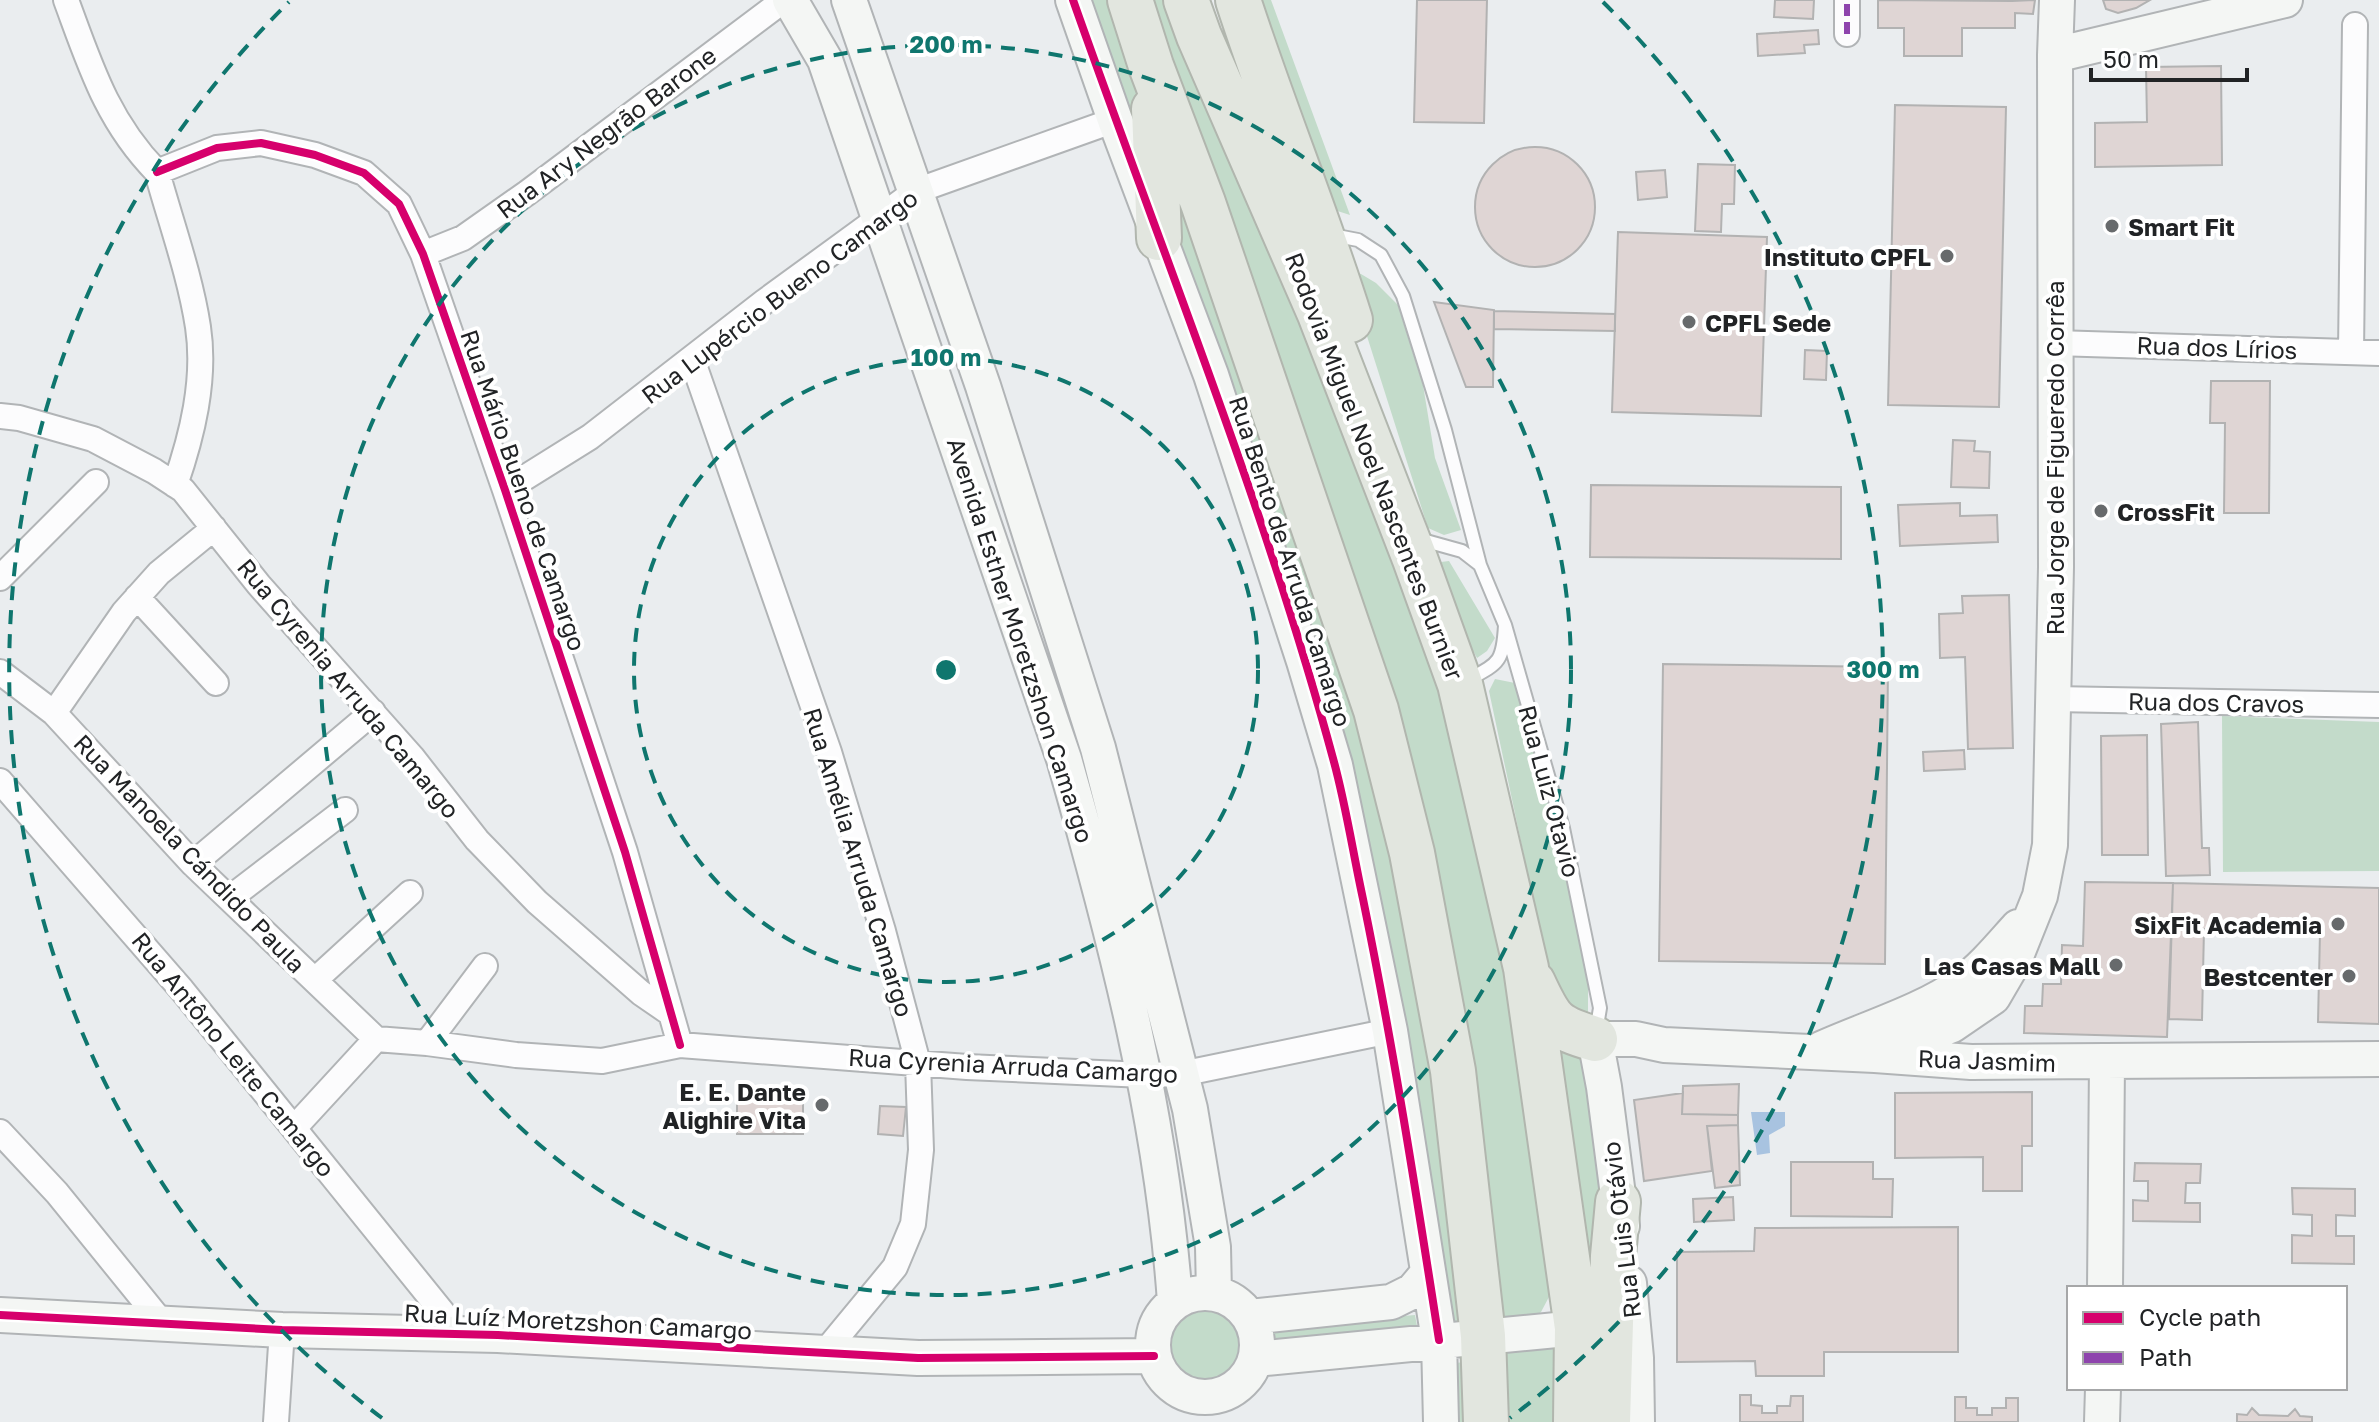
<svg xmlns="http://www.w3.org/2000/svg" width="2379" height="1422" font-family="'Golos Text',sans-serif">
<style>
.green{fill:#c3dbca}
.water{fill:#a8c3e0}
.building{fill:#dfd5d4;stroke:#b2b2b2;stroke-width:2}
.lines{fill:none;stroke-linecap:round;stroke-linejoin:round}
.lane-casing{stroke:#b1b4b6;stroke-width:16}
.street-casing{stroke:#b1b4b6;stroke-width:28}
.secondary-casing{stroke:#b1b4b6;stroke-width:38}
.highway-casing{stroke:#b1b6ae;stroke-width:48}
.lane{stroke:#fcfcfd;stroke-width:12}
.street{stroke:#fcfcfd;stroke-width:24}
.secondary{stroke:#f4f6f4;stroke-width:34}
.highway{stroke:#e2e6df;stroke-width:44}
.quiet{stroke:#8e44ad;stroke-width:6;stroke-dasharray:12 6;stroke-linecap:butt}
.cycleway-casing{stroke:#fff;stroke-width:13}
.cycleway{stroke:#d6006c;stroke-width:8}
.ring{fill:none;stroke:#0f766e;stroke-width:4;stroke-dasharray:14 10}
.poi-dot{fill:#676a6c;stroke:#fff;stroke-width:3}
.labels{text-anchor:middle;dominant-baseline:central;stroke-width:8;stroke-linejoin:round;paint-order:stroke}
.street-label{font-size:24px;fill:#212325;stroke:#fff}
.poi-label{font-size:24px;font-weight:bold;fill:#212325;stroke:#fff;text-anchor:end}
.centre{fill:#0f766e;stroke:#fff;stroke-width:4}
.ring-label{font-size:24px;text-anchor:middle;font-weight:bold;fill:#0f766e;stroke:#fff;stroke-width:8;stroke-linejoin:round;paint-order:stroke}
</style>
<rect width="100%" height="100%" fill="#eaedef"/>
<path class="green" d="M1080 0H1111L1143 84 1150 177Z
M1150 0H1168L1322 346 1443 700 1521 1027 1550 1295 1541 1312 1527 1322 1505 1320 1498 1308 1456 972Z
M1249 0H1271L1350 215 1325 207Z
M1168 150 1351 685 1425 996 1461 1322H1448L1375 891 1171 240Z
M1342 270 1361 274 1376 283 1398 305 1423 385 1435 458 1461 530 1444 535 1428 528 1365 330Z
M1449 561 1495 638 1487 651 1477 658 1466 637 1441 562Z
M1495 679 1515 683 1556 826 1588 979V1015L1555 1002 1489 691Z
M2222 716 2379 722V871L2223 872Z
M1554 1042 1588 1057 1607 1240 1591 1325Z
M1164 1346a41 41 0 1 1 82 0a41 41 0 1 1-82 0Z
M1415 1315 1417 1326 1263 1342 1261 1328Z
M1561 1346 1563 1422H1507L1504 1348Z
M1472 1361 1474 1422H1452L1448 1364Z"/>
<path class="water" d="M1751 1112H1785V1126L1769 1135 1770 1153 1757 1155Z"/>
<path class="building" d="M1417 0H1487L1484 123 1414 122Z
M1775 0H1814L1813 19 1774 17Z
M1878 0 2012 1 2035 0 2033 14 2015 13V28H1962V56H1904V28H1878Z
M2103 0H2150L2136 8 2118 13 2106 9Z
M1818 30 1819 44 1804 45 1805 53 1758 56 1757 34Z
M2221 66 2222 165 2095 167V123L2147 122 2146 67Z
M1895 105 2006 107 1999 407 1888 405Z
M1475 207a60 60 0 1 1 120 0a60 60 0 1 1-120 0Z
M1698 164 1735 165 1734 204H1722L1721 232 1695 231Z
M1665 170 1667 197 1638 200 1636 172Z
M1618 232 1767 237 1761 416 1612 412Z
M1434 302 1494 310 1493 387H1466Z
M1494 311 1615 314V331L1494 329Z
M1805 350 1827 351 1826 380 1804 379Z
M2211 381H2270L2269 513H2224L2225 423H2210Z
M1953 440 1975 441 1974 451 1990 452 1989 488 1951 487Z
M1591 485 1841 487V559L1590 557Z
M1960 503V516L1997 515 1998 542 1900 546 1898 505Z
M2009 595 2013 748 1968 749 1965 657 1940 658 1939 614 1963 613 1962 596Z
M1663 664 1888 667 1885 964 1659 961Z
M2198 722 2202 848H2209L2210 875 2166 876 2161 724Z
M2147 735 2148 855H2102L2101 736Z
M1964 750 1965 769 1924 771 1923 752Z
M2085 882 2173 883 2167 1037 2024 1033 2025 1006H2042L2043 984H2061L2062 945 2083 946Z
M2173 883 2379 888V1024L2318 1022 2320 932 2204 929 2202 1020 2169 1019Z
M1739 1084 1738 1115 1682 1114 1683 1086Z
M2032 1092V1146H2022V1191H1983V1157L1895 1158V1093Z
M1683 1093 1682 1114 1738 1115V1125L1707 1126 1712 1171 1644 1181 1634 1100Z
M737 1100H803V1134H737Z
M880 1106 906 1107 903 1136 878 1134Z
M1738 1125 1740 1185 1715 1188 1707 1126Z
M1791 1162H1873V1179H1893L1892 1217 1791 1216Z
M2135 1163 2201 1164 2200 1183H2186L2185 1203H2200V1222L2133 1221V1200L2148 1201V1181H2134Z
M2292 1188 2355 1189V1216L2336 1215V1236H2354V1264L2292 1263V1235L2312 1236V1215L2293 1214Z
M1733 1197 1734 1220 1694 1222 1693 1199Z
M1958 1227V1352H1824V1376H1756L1755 1361 1677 1362V1252L1754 1251 1755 1228Z
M1740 1395H1751V1405L1762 1406V1413H1777V1406H1790L1791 1396H1803V1422H1740Z
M1955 1397H1966V1408H1977V1415H1992V1408H2006V1398H2018V1422H1955Z
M2252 1408 2259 1415 2288 1416 2295 1409 2300 1416 2312 1417V1422H2237V1414L2247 1415Z"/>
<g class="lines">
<g class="lane-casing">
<path id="lane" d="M1332 235 1358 240 1381 255 1403 296 1445 430 1480 565
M1426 541 1462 551 1480 565 1505 625
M1466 681C1499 663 1503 663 1505 625L1563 828 1600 1008 1596 1032"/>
</g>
<g class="street-casing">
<path id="street" d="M66 0C90 65 107 121 157 172 171 223 190 275 198 327 206 380 192 436 175 485
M1847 34V0
M157 172 217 148 261 143 315 155 364 173 399 204 423 254 505 490 625 852 680 1045
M423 254 463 238 527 193 784 0
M2055 343 2379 353
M2351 352 2355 25
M692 359 829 752 883 931 918 1063 921 1150 913 1224 895 1267 824 1353
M0 416 19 418 93 439 154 471 183 490 259 585 412 757 477 840 537 902 641 993 670 1013
M505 490 590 437 764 302 916 191 1115 120
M0 578 96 482
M137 597 216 683
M0 672 54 713 193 864 376 1039
M2053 699 2379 705
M54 713 124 612 159 573 214 528
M0 781 182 990 460 1334
M193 864 373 712
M230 898 345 810
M315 980 410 893
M376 1039 427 1043 516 1055 602 1061 680 1045 967 1067 1144 1075 1181 1074 1390 1031
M427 1043 485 966
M295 1127 376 1039
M0 1132 57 1193 164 1325
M276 1422 282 1330"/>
</g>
<g class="secondary-casing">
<path id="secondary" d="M790 0 825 60 1064 759C1115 937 1162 1117 1175 1302
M849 0 983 386 1098 748 1190 1109 1213 1247 1214 1293
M1073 0 1115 120 1211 375 1304 661 1335 765 1390 1031 1439 1340 1441 1422
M2055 55 2285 0
M1821 1049C1863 1030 1927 1010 1961 984 1983 968 2000 947 2018 927
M1884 1051 1952 1025 1993 997 2014 961 2040 896 2050 845 2056 567 2055 55 2057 0
M1622 1226 1604 1087 1595 1039H1636L1664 1045 1875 1055 1971 1062 2379 1059
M1629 1283 1636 1358 1637 1422
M2105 1288 2107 1062
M1153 1345a52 52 0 1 1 104 0a52 52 0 1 1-104 0Z
M0 1315 282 1330 498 1335 918 1358 1154 1356
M1250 1317 1391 1302 1413 1291 1428 1273
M1256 1359 1577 1328
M2102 1422 2103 1388"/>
</g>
<g class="highway-casing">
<path id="highway" d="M1130 0 1151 66 1203 203 1376 710 1412 853 1453 1071 1483 1336 1486 1422
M1186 0 1199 36 1320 314 1415 559 1460 684 1526 968 1577 1328 1576 1422
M1238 0C1273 108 1316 212 1350 320
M1154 109 1159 238
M1533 983C1551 1022 1554 1027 1595 1039
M1608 1422 1613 1256 1618 1202"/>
</g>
<use href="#lane" class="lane"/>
<use href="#street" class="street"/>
<use href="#secondary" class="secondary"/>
<use href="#highway" class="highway"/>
<path class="quiet" d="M1847 34V0"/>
<g class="cycleway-casing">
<path id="cycleway" d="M1073 0C1162 253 1264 502 1334 762 1346 806 1353 853 1363 899 1393 1045 1416 1192 1439 1340
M157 172 217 148 261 143 315 155 364 173 399 204 423 254 505 490 625 852 680 1045
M0 1315 282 1330 498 1335 918 1358 1154 1356"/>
</g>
<use href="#cycleway" class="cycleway"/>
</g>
<g class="ring">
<circle cx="946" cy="670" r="312"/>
<circle cx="946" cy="670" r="625"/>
<path d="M382 1418A937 937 0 0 1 289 2M1603 2A937 937 0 0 1 1510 1418"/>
</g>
<g class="poi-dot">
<circle cx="2112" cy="226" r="8"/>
<circle cx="1947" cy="256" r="8"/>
<circle cx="1689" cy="322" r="8"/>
<circle cx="2101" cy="511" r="8"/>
<circle cx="2338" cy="924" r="8"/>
<circle cx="2116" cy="965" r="8"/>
<circle cx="2349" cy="976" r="8"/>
<circle cx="822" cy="1105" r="8"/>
</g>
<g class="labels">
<g class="street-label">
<text transform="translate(606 132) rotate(-37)">Rua Ary Negrão Barone</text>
<text transform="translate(779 296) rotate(-37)">Rua Lupércio Bueno Camargo</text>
<text transform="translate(2217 347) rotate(2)">Rua dos Lírios</text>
<text transform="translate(2054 458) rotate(-90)">Rua Jorge de Figueredo Corrêa</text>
<text transform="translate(1375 466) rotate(69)">Rodovia Miguel Noel Nascentes Burnier</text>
<text transform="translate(524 490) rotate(71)">Rua Mário Bueno de Camargo</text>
<text transform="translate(1291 561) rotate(72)">Rua Bento de Arruda Camargo</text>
<text transform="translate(1021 640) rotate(72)">Avenida Esther Moretzshon Camargo</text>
<text transform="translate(349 688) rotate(50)">Rua Cyrenia Arruda Camargo</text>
<text transform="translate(2216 702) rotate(1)">Rua dos Cravos</text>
<text transform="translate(1550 791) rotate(75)">Rua Luiz Otavio</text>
<text transform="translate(190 853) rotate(46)">Rua Manoela Cándido Paula</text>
<text transform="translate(859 862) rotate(73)">Rua Amélia Arruda Camargo</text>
<text transform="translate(234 1054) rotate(51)">Rua Antôno Leite Camargo</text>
<text transform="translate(1987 1060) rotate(2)">Rua Jasmim</text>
<text transform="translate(1013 1065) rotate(3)">Rua Cyrenia Arruda Camargo</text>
<text transform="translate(1621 1230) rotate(-97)">Rua Luis Otávio</text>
<text transform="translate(578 1321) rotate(3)">Rua Luíz Moretzshon Camargo</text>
</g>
<g class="poi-label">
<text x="2128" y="226" text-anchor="start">Smart Fit</text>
<text x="1931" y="256">Instituto CPFL</text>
<text x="1705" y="322" text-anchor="start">CPFL Sede</text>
<text x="2117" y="511" text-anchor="start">CrossFit</text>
<text x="2322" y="924">SixFit Academia</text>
<text x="2100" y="965">Las Casas Mall</text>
<text x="2333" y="976">Bestcenter</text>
<text x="806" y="1091">E. E. Dante<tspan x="806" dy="28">Alighire Vita</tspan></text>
</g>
</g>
<circle cx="946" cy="670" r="12" class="centre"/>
<g class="ring-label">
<text x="946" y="53">200 m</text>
<text x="946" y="366">100 m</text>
<text x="1883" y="678">300 m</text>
</g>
<rect x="2067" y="1286" width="280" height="104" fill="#ffffff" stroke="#a6a7a8" stroke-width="2"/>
<rect x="2083" y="1312" width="40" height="12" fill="#d6006c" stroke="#a6a7a8" stroke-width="2"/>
<text x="2139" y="1326" font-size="24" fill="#212325">Cycle path</text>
<rect x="2083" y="1352" width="40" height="12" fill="#8e44ad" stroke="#a6a7a8" stroke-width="2"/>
<text x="2139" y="1366" font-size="24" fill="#212325">Path</text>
<path d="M2091 68v12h156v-12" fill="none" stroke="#212325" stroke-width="4"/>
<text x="2103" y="68" font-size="24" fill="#212325" stroke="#ffffff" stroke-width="6" paint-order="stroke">50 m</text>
</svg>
